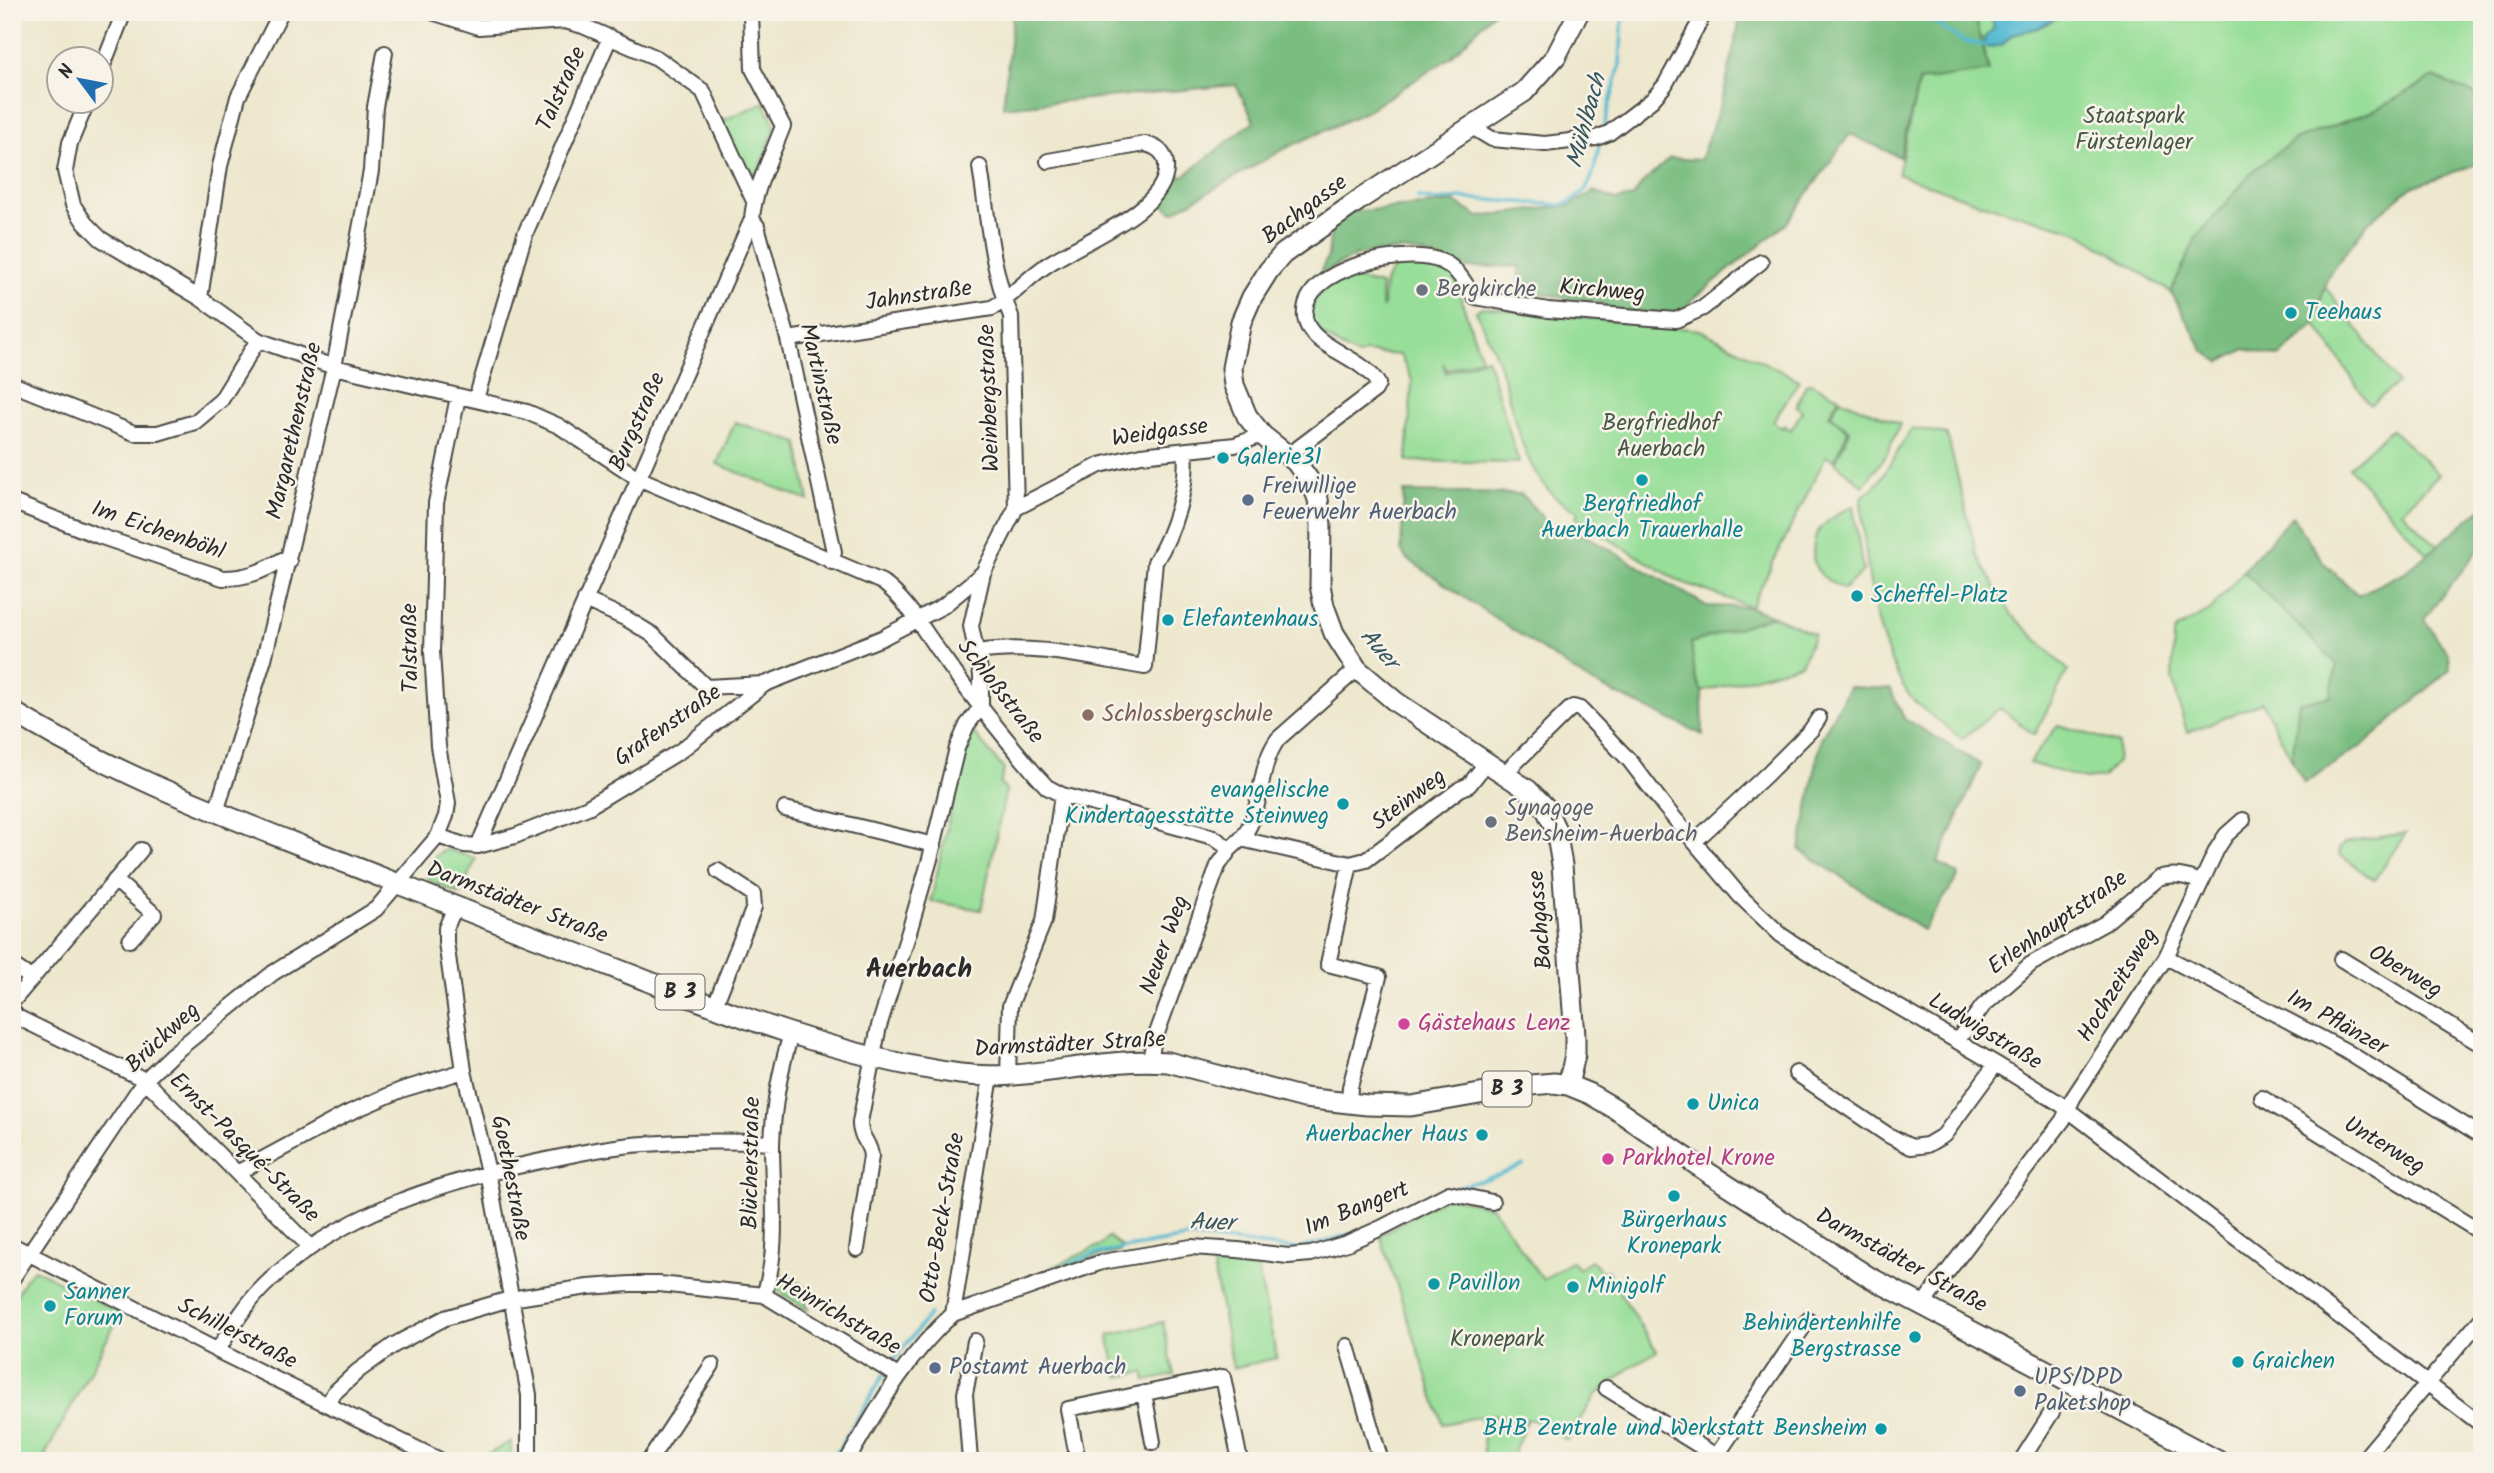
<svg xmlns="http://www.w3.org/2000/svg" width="2494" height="1473" font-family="Kalam,sans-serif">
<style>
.green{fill:#97de98;stroke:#618462;stroke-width:2}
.forest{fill:#79bd80;stroke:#527456;stroke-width:2}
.water{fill:#54bad2;stroke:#40727e;stroke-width:2}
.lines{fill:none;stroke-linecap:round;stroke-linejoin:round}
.stream{stroke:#54bad2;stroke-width:3.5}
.minor-casing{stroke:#484743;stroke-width:18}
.major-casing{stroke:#484743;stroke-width:23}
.minor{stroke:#fff;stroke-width:14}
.major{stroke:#fff;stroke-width:19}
.worship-dot{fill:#6b7280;stroke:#f7f3e8;stroke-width:2.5}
.culture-dot{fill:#0f9aa8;stroke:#f7f3e8;stroke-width:2.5}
.service-dot{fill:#5c6f8a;stroke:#f7f3e8;stroke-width:2.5}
.education-dot{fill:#8d6e63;stroke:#f7f3e8;stroke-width:2.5}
.hotel-dot{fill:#d1479c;stroke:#f7f3e8;stroke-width:2.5}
.labels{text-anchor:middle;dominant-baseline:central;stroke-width:5;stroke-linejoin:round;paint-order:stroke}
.shield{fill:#f7f3e8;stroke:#686764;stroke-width:2}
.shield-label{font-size:21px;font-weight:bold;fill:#2b2b2b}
.street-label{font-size:23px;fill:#2b2b2b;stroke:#f7f3e8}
.park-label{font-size:23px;fill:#465846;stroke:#f7f3e8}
.worship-label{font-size:23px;fill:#5b616d;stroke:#f7f3e8;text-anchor:start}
.culture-label{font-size:23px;fill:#0d838f;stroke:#f7f3e8;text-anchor:start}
.service-label{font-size:23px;fill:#4e5e75;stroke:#f7f3e8;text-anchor:start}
.education-label{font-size:23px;fill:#785e54;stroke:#f7f3e8;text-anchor:start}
.hotel-label{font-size:23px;fill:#b23c85;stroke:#f7f3e8;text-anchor:start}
.water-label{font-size:24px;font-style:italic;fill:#37565d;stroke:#f7f3e8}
.quarter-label{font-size:26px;font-weight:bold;fill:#2b2b2b;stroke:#f7f3e8}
</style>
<rect width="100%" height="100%" fill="#f7f3e8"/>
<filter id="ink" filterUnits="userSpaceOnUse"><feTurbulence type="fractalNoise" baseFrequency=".0143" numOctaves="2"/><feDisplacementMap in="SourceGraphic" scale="14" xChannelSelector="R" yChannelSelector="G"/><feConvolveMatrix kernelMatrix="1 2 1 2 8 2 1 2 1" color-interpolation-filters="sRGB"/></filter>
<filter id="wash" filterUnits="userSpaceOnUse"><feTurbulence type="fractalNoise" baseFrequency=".00686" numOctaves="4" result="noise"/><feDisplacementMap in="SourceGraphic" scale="28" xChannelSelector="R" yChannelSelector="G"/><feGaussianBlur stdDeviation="1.57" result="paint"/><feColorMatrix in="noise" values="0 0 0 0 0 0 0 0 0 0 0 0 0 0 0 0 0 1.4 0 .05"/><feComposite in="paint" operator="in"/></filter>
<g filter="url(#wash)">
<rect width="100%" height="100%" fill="#ede7cd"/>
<path class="green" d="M1974 12H2482V113L2474 94 2434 77 2376 110 2294 140 2219 213 2196 238 2171 292 2078 232 1976 202 1898 174 1919 81 1989 71Z
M764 102 776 127 758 172 747 176 722 121Z
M1408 259 1427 260 1455 275 1459 293 1481 358 1447 370 1443 363 1446 373 1487 358 1519 463 1407 461 1412 380 1400 355 1364 352 1358 356C1340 346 1292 325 1314 298 1321 289 1331 282 1339 275L1381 285V303L1383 308C1384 281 1383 274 1408 259Z
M2323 284 2398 383 2370 405 2315 323Z
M1482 307 1700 330 1799 380 1773 422 1782 428 1784 425 1791 430 1802 411 1796 406 1806 384 1811 383 1839 397 1829 415 1848 431 1834 460 1826 456 1751 607 1679 581 1576 519 1578 511C1521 488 1516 412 1498 361 1492 344 1483 328 1476 311Z
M1840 399 1900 424 1887 454 1863 486 1835 462 1850 431 1831 415Z
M735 422 798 443 809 501 717 464Z
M1912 428 1947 434 1977 555 2011 614 2068 670 2034 735 2000 708 1962 739C1949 728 1918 708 1909 695 1873 641 1865 560 1861 498L1879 482Z
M2391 429 2439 474 2402 511 2437 546 2427 554 2349 467Z
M1853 506 1863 571 1844 589C1823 580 1809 569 1814 544 1814 542 1816 534 1817 533 1824 521 1841 513 1853 506Z
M2243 571 2337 664 2330 698 2299 703 2292 760 2262 702 2187 733 2172 678 2174 634 2177 629 2211 610Z
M1773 616 1814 634 1801 664 1702 692 1695 676 1691 643Z
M2058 725 2118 743 2117 762 2103 777 2085 779 2029 763Z
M973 732 1004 769 1000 784 1006 790 981 910 931 901 963 753Z
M2406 833 2374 880 2340 855 2339 849 2344 843Z
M447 849 476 859 460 894 429 881C425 866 433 855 447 849Z
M1447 1196 1492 1207 1543 1280 1572 1261 1578 1269 1591 1260 1602 1272 1607 1270 1631 1311 1657 1351 1629 1369 1595 1396 1567 1440 1532 1420 1487 1415 1443 1424 1380 1235Z
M1109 1237 1121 1246V1252L1095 1257 1050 1276 1047 1270 1101 1245Z
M1210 1251 1255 1256 1277 1358 1233 1368Z
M34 1269 121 1313 42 1461H12V1303L25 1279Z
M779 1275 791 1277 804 1287 808 1310 777 1290Z
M1163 1322 1174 1375 1146 1381 1144 1372 1118 1377 1108 1335Z
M1487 1416 1527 1421 1510 1461H1485L1481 1418Z
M511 1441V1461H488L482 1458Z"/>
<path class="forest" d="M1013 12H1494L1451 57 1365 112 1286 148 1173 212 1158 201 1171 178 1185 175 1254 121 1236 85 1003 107Z
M1752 12H1974L1989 71 1919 81 1900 157 1850 134 1786 224 1693 299 1680 316 1604 309V304L1521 290 1519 266 1459 268 1423 253 1401 250 1357 255 1319 275 1328 256 1331 229 1348 212 1455 202 1479 217 1571 205 1594 191 1615 200 1633 197 1641 185 1670 158 1700 160 1723 97 1740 19Z
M2434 77 2474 94 2482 113V162L2412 187 2368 223 2328 276 2313 326 2279 357 2245 349 2220 362 2203 350 2171 292 2196 238 2254 170 2294 140 2376 110Z
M1404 492 1521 494 1554 530 1583 534 1707 606 1749 607 1773 616 1691 643 1695 676 1702 692 1703 735 1589 681 1406 558 1401 550Z
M2482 508V545L2424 619 2449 655 2450 669 2366 743 2304 783 2292 760 2299 702 2330 697 2337 664 2243 571 2292 516 2325 564 2358 595 2407 571Z
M1849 687 1890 689 1904 718 1981 765 1938 862 1959 875 1923 930 1800 850 1821 738Z"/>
<path class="water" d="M1990 12H2068L2038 28 2012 34 2002 45 1988 48 1985 45 1984 38 1994 28Z"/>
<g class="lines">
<path class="stream" d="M1916 12 1936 23 1962 41 1985 45
M1603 130 1620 65 1623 12
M1417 198 1438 201 1460 198 1560 205C1593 197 1594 171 1600 141
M1455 1188 1498 1175 1523 1165
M1043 1275 1093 1254 1191 1237 1298 1249 1352 1234
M995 1291 1009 1287
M964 1300 976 1296
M893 1361 929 1315
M832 1461 884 1374"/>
</g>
</g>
<g filter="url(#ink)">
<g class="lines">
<g class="minor-casing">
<path id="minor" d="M432 12 479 27 565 21 583 26 657 58 703 91 753 199
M102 68 124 12
M87 102 70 143 65 171 73 205 85 223 101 239 200 298 258 340 334 367 527 412 559 426 638 478 882 582C910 603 925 634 946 661 974 700 1005 738 1036 775L1047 787 1062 795 1213 837 1230 849 1241 839 1350 864 1366 860 1460 789 1469 785 1487 762
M1472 127 1492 139 1545 144 1596 138 1609 133 1652 100 1665 85 1705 12
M980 167C988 217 991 270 1011 316L1016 508
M752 219 757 226 788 339 834 552 832 562
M200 298 220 166 238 97 281 12
M788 339 992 308C1012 297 1027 278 1047 265 1078 243 1170 210 1166 165 1165 152 1157 147 1145 144L1048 161
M12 384 134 433H158L195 422 221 400 258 340
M476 399 525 234 610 37
M1289 455 1375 390 1378 384C1364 356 1308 347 1305 317 1300 266 1409 246 1443 262 1459 269 1464 284 1475 297L1548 310 1676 320 1703 308 1761 262
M12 502 99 536 223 578C246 578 262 572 282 560L289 562
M585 600 627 619 653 635 706 687 764 684
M978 652C1034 643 1090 658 1145 667L1155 562C1173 534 1189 484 1185 452
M1505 773 1569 710 1573 707 1580 709 1630 761 1665 807 1740 896 1781 935 1827 965 1996 1064 2059 1103 2482 1425
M785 809 934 845
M216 812 264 659 334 367 371 171 375 107 385 53
M438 836 464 845 478 846 515 836 588 807 680 751 765 684 882 638 943 606 983 573 1016 508 1100 465 1141 455 1235 445 1262 435
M1241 839C1265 810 1256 769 1278 739L1357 669
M1695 841 1766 775 1811 730 1819 718
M478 846 752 219C754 188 772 156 783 126L753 69 751 12
M115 880 154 914 130 940
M455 907 446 928V942L464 1071 488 1172 529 1395V1461
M2166 957 2344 1050 2482 1136
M2341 959 2482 1045
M12 965 31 978
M12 1002 141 850
M715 1005 754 907 753 894 718 871
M12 1010 17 1017 145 1080 310 1247
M1957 1041 1983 1006 2031 964 2105 923 2158 878C2173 873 2186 876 2201 882
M1150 1061 1153 1044 1218 866 1230 849
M1796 1073 1888 1135 1911 1147 1927 1145 1944 1135 1996 1064
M1008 1077 1010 1006 1044 921 1062 795
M2262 1098 2482 1233
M1349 1104 1350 1087 1379 977 1328 964 1350 864
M237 1173 346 1114 401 1090 464 1071
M12 1245 224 1354 442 1461
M857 1249 871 1156C870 1142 859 1137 860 1122L879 1026 909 932 930 859 957 748 967 725 981 707V675L971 626 983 573
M12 1279 145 1080 170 1056 273 973 376 909 438 836 446 816 448 803 438 746 432 652 436 503 458 397
M764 1295C780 1247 772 1195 772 1145 773 1106 780 1070 791 1034
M1923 1304 2063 1120 2073 1098 2166 957 2217 849 2226 835 2243 820
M953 1314 1102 1262 1191 1247 1238 1250 1288 1256 1311 1254 1347 1243 1381 1228 1449 1193 1492 1202
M1347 1346 1381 1461
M218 1350C232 1327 245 1305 264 1286 337 1213 442 1182 541 1161 575 1154 610 1146 645 1144 688 1141 730 1141 772 1143
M1606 1388 1716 1456
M1144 1393 1153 1442
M328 1405 334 1393 358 1371 394 1345 445 1318 510 1299 588 1287 630 1284H659L764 1295 898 1376
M649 1461 712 1365
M847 1461C878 1408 907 1355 953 1314L991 1076
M970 1461 965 1394 975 1341
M1078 1461 1068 1409 1223 1377 1240 1461
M1713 1461 1808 1320
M2021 1461 2052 1412
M2362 1461 2482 1318"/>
</g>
<g class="major-casing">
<path id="major" d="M12 711C104 768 202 807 302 846 379 876 455 907 532 936 670 988 813 1054 960 1074 1030 1083 1097 1056 1168 1062L1304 1098 1367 1105 1411 1106 1531 1085 1554 1083 1568 1085 1590 1094 1614 1108 1710 1174 1869 1277 2218 1461
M1568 1085 1575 1055V1036L1562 865 1556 830 1545 807 1528 790 1396 702 1357 669 1334 633 1324 606 1320 585 1321 525 1318 499 1313 486 1296 462 1262 435 1247 416 1234 385 1232 368 1241 322 1252 297 1269 270 1283 254 1362 198 1524 92 1556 56 1579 12"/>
</g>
<use href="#minor" class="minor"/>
<use href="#major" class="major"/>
</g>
</g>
<g class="worship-dot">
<circle cx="1422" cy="290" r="7"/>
<circle cx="1491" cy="822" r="7"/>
</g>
<g class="culture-dot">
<circle cx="2291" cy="313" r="7"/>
<circle cx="1223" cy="458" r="7"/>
<circle cx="1642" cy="480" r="7"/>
<circle cx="1857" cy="596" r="7"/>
<circle cx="1168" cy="620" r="7"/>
<circle cx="1343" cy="804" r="7"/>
<circle cx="1693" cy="1104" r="7"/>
<circle cx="1482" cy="1135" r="7"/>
<circle cx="1674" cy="1196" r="7"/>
<circle cx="1434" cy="1284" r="7"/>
<circle cx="1573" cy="1287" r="7"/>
<circle cx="50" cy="1306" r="7"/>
<circle cx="1915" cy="1337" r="7"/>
<circle cx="2238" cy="1362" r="7"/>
<circle cx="1881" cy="1429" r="7"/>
</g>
<g class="service-dot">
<circle cx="1248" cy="500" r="7"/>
<circle cx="935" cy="1368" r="7"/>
<circle cx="2020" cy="1391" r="7"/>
</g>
<circle class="education-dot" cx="1088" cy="715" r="7"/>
<g class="hotel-dot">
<circle cx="1404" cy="1024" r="7"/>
<circle cx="1608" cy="1159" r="7"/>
</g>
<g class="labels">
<g class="shield">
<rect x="655.5" y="974.5" width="49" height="35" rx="5"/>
<rect x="1482.5" y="1071.5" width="49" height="35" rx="5"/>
</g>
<g class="shield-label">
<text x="680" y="992">B 3</text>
<text x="1507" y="1089">B 3</text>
</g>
<g class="street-label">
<text transform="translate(562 89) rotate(-66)">Talstraße</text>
<text transform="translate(1305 210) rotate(-37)">Bachgasse</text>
<text transform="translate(1602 291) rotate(5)">Kirchweg</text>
<text transform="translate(919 296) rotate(-8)">Jahnstraße</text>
<text transform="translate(820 384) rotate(77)">Martinstraße</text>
<text transform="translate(990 398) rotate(-92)">Weinbergstraße</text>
<text transform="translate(638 422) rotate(-66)">Burgstraße</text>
<text transform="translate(295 431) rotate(-77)">Margarethenstraße</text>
<text transform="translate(1160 433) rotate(-8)">Weidgasse</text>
<text transform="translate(158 531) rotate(19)">Im Eichenböhl</text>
<text transform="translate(411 648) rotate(-91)">Talstraße</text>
<text transform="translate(1000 692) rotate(52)">Schloßstraße</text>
<text transform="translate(668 726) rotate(-35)">Grafenstraße</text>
<text transform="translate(1409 800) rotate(-37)">Steinweg</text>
<text transform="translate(517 903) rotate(21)">Darmstädter Straße</text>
<text transform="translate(1541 920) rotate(-95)">Bachgasse</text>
<text transform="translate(2058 923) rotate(-35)">Erlenhauptstraße</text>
<text transform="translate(1165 945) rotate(-70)">Neuer Weg</text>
<text transform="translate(2405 972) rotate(31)">Oberweg</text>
<text transform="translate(2118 985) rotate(-58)">Hochzeitsweg</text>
<text transform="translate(2337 1023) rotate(29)">Im Pflänzer</text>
<text transform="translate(1985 1032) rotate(31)">Ludwigstraße</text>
<text transform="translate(163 1038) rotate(-43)">Brückweg</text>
<text transform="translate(1070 1045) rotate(-3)">Darmstädter Straße</text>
<text transform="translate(2384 1146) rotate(31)">Unterweg</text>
<text transform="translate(244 1148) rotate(45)">Ernst-Pasqué-Straße</text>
<text transform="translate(752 1163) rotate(-89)">Blücherstraße</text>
<text transform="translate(510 1178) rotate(79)">Goethestraße</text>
<text transform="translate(1357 1209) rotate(-22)">Im Bangert</text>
<text transform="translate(943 1218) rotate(-80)">Otto-Beck-Straße</text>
<text transform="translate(1901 1261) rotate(29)">Darmstädter Straße</text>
<text transform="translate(838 1315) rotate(30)">Heinrichstraße</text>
<text transform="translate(237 1334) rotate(27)">Schillerstraße</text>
</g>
<g class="park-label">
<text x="2134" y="117">Staatspark<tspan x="2134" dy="26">Fürstenlager</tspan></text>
<text x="1661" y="424">Bergfriedhof<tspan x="1661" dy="26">Auerbach</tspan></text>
<text x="1497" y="1340">Kronepark</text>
</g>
<g class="worship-label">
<text x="1436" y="290">Bergkirche</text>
<text x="1505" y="809">Synagoge<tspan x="1505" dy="26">Bensheim-Auerbach</tspan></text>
</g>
<g class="culture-label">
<text x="2305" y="313">Teehaus</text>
<text x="1237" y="458">Galerie31</text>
<text x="1642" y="505" text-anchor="middle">Bergfriedhof<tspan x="1642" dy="26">Auerbach Trauerhalle</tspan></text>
<text x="1871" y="596">Scheffel-Platz</text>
<text x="1182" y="620">Elefantenhaus</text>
<text x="1329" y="791" text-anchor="end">evangelische<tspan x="1329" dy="26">Kindertagesstätte Steinweg</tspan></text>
<text x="1707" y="1104">Unica</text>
<text x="1468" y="1135" text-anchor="end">Auerbacher Haus</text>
<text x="1674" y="1221" text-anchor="middle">Bürgerhaus<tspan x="1674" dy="26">Kronepark</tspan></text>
<text x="1448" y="1284">Pavillon</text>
<text x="1587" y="1287">Minigolf</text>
<text x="64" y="1293">Sanner<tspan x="64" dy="26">Forum</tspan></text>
<text x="1901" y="1324" text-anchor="end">Behindertenhilfe<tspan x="1901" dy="26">Bergstrasse</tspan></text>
<text x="2252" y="1362">Graichen</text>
<text x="1867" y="1429" text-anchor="end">BHB Zentrale und Werkstatt Bensheim</text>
</g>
<g class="service-label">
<text x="1262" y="487">Freiwillige<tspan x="1262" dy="26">Feuerwehr Auerbach</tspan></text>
<text x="949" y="1368">Postamt Auerbach</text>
<text x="2034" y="1378">UPS/DPD<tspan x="2034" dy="26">Paketshop</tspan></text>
</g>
<g class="education-label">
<text x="1102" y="715">Schlossbergschule</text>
</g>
<g class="hotel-label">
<text x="1418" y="1024">Gästehaus Lenz</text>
<text x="1622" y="1159">Parkhotel Krone</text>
</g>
<g class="water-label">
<text transform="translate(1587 121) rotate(-75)">Mühlbach</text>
<text transform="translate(1379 649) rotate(49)">Auer</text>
<text transform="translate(1212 1223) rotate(2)">Auer</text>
</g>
<g class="quarter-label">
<text x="919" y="970">Auerbach</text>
</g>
</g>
<rect width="2494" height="1473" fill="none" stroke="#f7f3e8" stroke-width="42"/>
<g transform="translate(80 80) rotate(302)"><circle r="33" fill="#f7f3e8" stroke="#a5a39c" stroke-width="2"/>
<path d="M0-5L12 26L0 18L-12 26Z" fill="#1f6fb2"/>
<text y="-10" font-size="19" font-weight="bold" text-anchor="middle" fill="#2b2b2b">N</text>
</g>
</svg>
